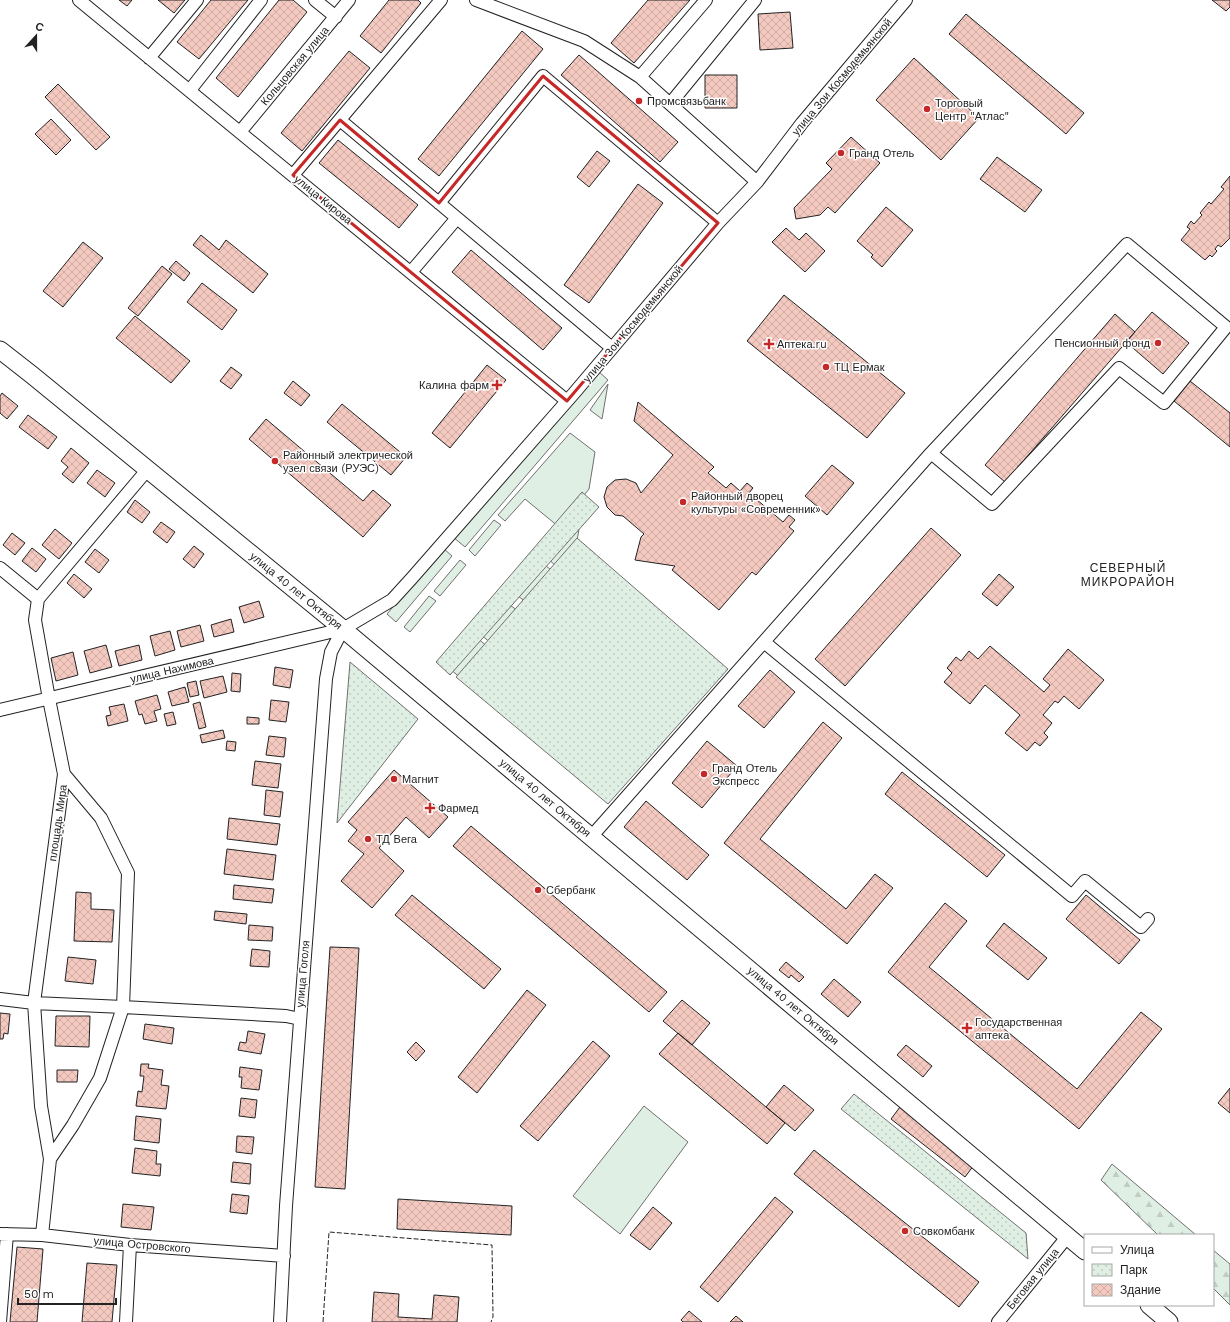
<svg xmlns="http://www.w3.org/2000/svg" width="1230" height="1322" font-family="'Work Sans',sans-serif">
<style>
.green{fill:#e0efe3;stroke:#6f6f6f}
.forest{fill:url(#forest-firs);stroke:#6f6f6f}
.park{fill:url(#park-dots);stroke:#6f6f6f}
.building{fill:url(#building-cross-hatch);stroke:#222}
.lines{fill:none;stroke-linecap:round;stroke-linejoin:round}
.street-casing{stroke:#222;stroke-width:14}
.secondary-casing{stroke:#222;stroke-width:19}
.street{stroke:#fff;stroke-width:12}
.secondary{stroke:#fff;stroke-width:17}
.fence{stroke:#222;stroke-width:1;stroke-dasharray:5 2;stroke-linecap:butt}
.marked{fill:none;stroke:#c62828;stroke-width:3;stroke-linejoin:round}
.poi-dot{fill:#c62828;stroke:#fff;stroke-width:1.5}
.labels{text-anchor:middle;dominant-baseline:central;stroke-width:3;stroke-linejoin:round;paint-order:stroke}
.street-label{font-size:11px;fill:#222;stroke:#fff}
.poi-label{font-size:11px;fill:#222;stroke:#fff;text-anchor:start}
.neighbourhood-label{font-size:12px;letter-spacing:1px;fill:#222;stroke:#fff}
</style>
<defs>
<pattern id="forest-firs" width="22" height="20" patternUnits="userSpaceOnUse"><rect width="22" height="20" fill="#e0efe3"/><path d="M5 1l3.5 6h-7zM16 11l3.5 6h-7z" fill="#c0cdc2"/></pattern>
<pattern id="park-dots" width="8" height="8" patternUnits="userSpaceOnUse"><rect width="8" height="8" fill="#e0efe3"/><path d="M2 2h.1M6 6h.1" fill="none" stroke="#c0cdc2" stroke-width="1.8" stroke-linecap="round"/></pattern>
<pattern id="building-cross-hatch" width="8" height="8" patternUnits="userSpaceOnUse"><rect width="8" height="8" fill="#f3c9c0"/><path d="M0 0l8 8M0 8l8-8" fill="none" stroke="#d0aca5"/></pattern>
</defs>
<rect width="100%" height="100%" fill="#fff"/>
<path class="green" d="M597 370 608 380 465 547 453 537Z
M608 384 602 419 590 410Z
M570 433 595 452 589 489 559 527 525 499 505 521 498 515Z
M582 511 577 541 557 567 546 557Z
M494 520 501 525 475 556 469 550Z
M443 548 452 556 396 622 387 614Z
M460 560 466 565 440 596 434 591Z
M539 560 551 570 526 602 514 593Z
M429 596 436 601 410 632 404 627Z
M506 602 518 611 492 644 480 634Z
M476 637 488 647 462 679 450 669Z
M644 1106 688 1142 620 1234 573 1196Z"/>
<path class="forest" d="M1112 1164 1196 1235H1158L1101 1180Z
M1213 1250 1230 1264V1305L1213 1288Z"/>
<path class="park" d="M582 492 599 507 450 675 436 662Z
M577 538 728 669 608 804 456 677Z
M350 662 418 719 337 823Z
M854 1094 1026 1233 1028 1259 841 1109Z"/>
<path class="building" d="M119 0H132L127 6Z
M158 0H185L174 13Z
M211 0H248L199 59 177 42Z
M279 0H293L307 12 238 97 216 78Z
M389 0H418L421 3 381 53 360 36Z
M648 0H690L634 63 611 43Z
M1212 0H1230V7L1226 11Z
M790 12 793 48 760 50 758 14Z
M966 14 1084 113 1066 134 949 34Z
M522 31 543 49 439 176 418 159Z
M349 51 370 68 302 151 281 133Z
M579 55 678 142 660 162 561 75Z
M914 58 979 118 941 160 876 100Z
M705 75H737V108H705Z
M58 84 110 137 96 150 45 97Z
M51 119 71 140 56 155 35 134Z
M851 137 880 163 835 213 828 207 820 215 796 219 794 208 832 169 826 163Z
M338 140 418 205 399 228 319 163Z
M597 151 610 161 589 187 577 177Z
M997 157 1042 190 1025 212 980 179Z
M1230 176V238L1221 247 1218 245 1215 249 1217 251 1212 257 1210 255 1205 260 1181 240 1190 229 1187 227 1191 221 1194 224 1202 215 1200 213 1209 202 1211 204 1224 189 1221 187Z
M638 184 663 203 589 303 564 285Z
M886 207 913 230 882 267 871 257 873 255 857 241Z
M786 228 799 240 806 233 825 251 805 272 772 242Z
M201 235 219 250 226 240 268 274 253 293 193 245Z
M83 242 103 258 63 307 43 291Z
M471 250 562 328 543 350 452 272Z
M176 261 190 273 184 281 169 269Z
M162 266 172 274 138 316 128 308Z
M202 283 237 310 222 330 187 302Z
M784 295 905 393 867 438 747 341Z
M1152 312 1189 343 1163 374 1126 342Z
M1115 314 1135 332 1005 482 985 465Z
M135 316 190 361 171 383 116 338Z
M487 365 506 380 450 448 432 433Z
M231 367 242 375 231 389 220 381Z
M293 381 310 395 301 406 284 393Z
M1190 381 1230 413V447L1174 401Z
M2 393 18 406 7 419 0 413V396Z
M638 402 714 467 708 473 726 488 731 483 740 491 747 483 753 488 749 493 783 522 789 515 795 520 789 527 794 531 756 575 752 572 719 610 672 570 675 566 635 560 641 537 644 534 623 516 615 515 607 507 604 497 607 487 615 480 626 479 636 483 641 493 673 455 634 421Z
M342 404 406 457 391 475 327 422Z
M28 415 57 437 48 449 19 427Z
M266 419 363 501 373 490 391 505 363 537 249 439Z
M71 448 89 463 73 483 62 474 68 467 61 461Z
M832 465 854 483 827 515 805 496Z
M97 470 115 483 105 497 87 483Z
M135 500 150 512 142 523 127 512Z
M161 522 175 532 167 543 153 532Z
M931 528 961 555 845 686 815 659Z
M55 529 72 543 59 559 42 545Z
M12 533 25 543 15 555 3 545Z
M194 546 204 554 194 568 183 559Z
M32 548 46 559 36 572 22 561Z
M95 549 109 560 99 573 85 562Z
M74 574 92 589 84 598 67 583Z
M999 574 1014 587 997 606 982 594Z
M259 601 264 617 244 623 239 607Z
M231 619 234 632 214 637 211 625Z
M200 625 204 641 181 647 177 631Z
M170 631 175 650 155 656 150 636Z
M106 645 112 667 90 673 84 651Z
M139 645 142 660 119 666 115 651Z
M990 646 1044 692 1050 685 1043 679 1068 649 1104 680 1079 709 1064 696 1058 703 1055 701 1043 715 1052 723 1044 733 1048 737 1040 746 1035 742 1027 751 1005 733 1020 715 985 685 970 704 944 682 952 673 947 668 956 657 961 661 969 651 978 659Z
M73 652 78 675 56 681 51 658Z
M275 667 293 670 290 688 273 685Z
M770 670 795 692 764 728 738 706Z
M232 673 241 674 240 692 231 691Z
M223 676 227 692 204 698 200 681Z
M196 681 199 695 190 697 187 683Z
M185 687 189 702 172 706 168 692Z
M157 695 161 709 154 711 157 721 145 724 142 714 139 715 135 701Z
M271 700 289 702 286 722 269 720Z
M200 702 206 727 199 729 193 704Z
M124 704 128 721 108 726 106 716 111 715 109 707Z
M173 712 176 724 167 726 164 714Z
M247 717 259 718V724H247Z
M823 722 842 738 760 839 846 909 875 874 893 888 847 944 724 843Z
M223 730 225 738 202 743 200 735Z
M269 736 286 738 284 757 266 755Z
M227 741 236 742 235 751 226 750Z
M707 741 737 766 702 808 672 783Z
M255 761 281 764 278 788 252 785Z
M394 770 448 817 429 838 406 817 379 848 404 871 372 908 341 881 364 854 348 841 357 830 348 822Z
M902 772 1005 855 987 877 885 794Z
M266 790 283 792 280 817 264 815Z
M646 801 709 855 687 880 624 827Z
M229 818 280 824 277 845 227 839Z
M471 826 667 992 649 1012 453 846Z
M227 849 276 855 273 880 224 874Z
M234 885 274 889 272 903 233 899Z
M76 892 91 893V909L114 910 112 942 74 941Z
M412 895 501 969 484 989 395 915Z
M1086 895 1140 940 1119 964 1066 919Z
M945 903 967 921 929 967 1077 1089 1141 1012 1162 1029 1079 1129 888 972Z
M215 911 247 914 246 924 214 920Z
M1004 923 1047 958 1028 980 986 946Z
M249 925 273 927 272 941 248 940Z
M330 947 359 948 345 1189 315 1187Z
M252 949 270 951 269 967 250 966Z
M68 957 96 960 93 984 65 981Z
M786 962 804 977 799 982 791 975 789 978 779 970Z
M834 979 861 1002 848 1017 821 994Z
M527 990 546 1005 477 1093 458 1077Z
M682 1000 710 1023 692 1045 663 1021Z
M0 1013 10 1014 8 1034 4 1033 3 1039H0Z
M56 1016H90L89 1047 55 1046Z
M145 1024 174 1028 172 1044 143 1039Z
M248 1031 265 1034 261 1054 238 1050 240 1042 246 1043Z
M678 1033 785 1123 767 1144 659 1054Z
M593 1041 610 1056 538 1141 520 1126Z
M416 1042 425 1051 416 1061 407 1052Z
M906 1045 932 1066 923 1077 897 1055Z
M141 1064H149L148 1068 163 1070 161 1085 169 1086 166 1109 136 1106 138 1091 142 1092 144 1076H140Z
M240 1067 262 1070 259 1090 241 1088 242 1077H239Z
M57 1070H78L77 1082H57Z
M784 1085 814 1110 795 1131 766 1107Z
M1230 1088V1113L1218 1103Z
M241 1098 257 1100 255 1118 239 1116Z
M900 1107 974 1165 965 1177 891 1119Z
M136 1116 161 1119 159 1143 134 1140Z
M237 1136 254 1137 252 1154 236 1152Z
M135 1148 157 1151 156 1164H161L160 1176 132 1173Z
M814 1150 979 1282 959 1307 794 1174Z
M233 1162 251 1164 250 1184 231 1182Z
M232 1194 249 1196 247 1214 230 1212Z
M775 1197 793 1212 718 1302 700 1287Z
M398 1199 512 1206 511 1235 397 1229Z
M123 1204 154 1207 151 1230 121 1227Z
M653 1207 672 1223 650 1250 630 1235Z
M17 1247 43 1249 37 1322H10Z
M87 1263 117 1265 112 1322H82Z
M374 1292 399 1294 398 1317 432 1319 434 1295 459 1297 457 1322H372Z
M689 1311 702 1322H683L681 1320Z
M736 1316 743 1322H730Z"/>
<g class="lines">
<g class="street-casing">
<path id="street" d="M79 0 567 401
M315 0 336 17
M476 0 584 41 640 77
M706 0 640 77 757 182
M149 58 197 0
M190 90 261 0
M670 104 755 0
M340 120 457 218
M240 132 349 0
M293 175 441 0
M439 203 543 76 718 223
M411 272 457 218 612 348
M0 568 38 599
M764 642 1072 896 1085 881 1141 927 1148 919
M0 710 343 629 392 600 412 578 575 392 718 223 757 182 802 123 906 0
M64 774 101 818 128 873 123 1007 100 1078 73 1125 50 1159 41 1106 34 1003 64 774 49 699 35 620 38 599 148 469
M591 837 931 453 1127 244 1226 327 1164 403 1119 368 992 504 931 453
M0 999 34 1003 123 1007 286 1016 300 1019
M0 1234 42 1235 130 1245 284 1256
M42 1235 50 1159
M0 1322 7 1234
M126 1322 130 1245
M280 1322 286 1206 326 679 331 652 343 629
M998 1322 1067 1237"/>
</g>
<g class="secondary-casing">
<path id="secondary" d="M0 350 32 375 343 629 1085 1251
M1149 1305 1169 1322"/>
</g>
<use href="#street" class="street"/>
<use href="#secondary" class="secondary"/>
<path class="fence" d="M323 1322 329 1232 492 1245 493 1317 491 1322"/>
</g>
<path class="marked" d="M543 76 718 223 567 401 293 175 340 120 439 203Z"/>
<g class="poi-dot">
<circle cx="639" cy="101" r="4"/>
<circle cx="927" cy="109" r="4"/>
<circle cx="841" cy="153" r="4"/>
<circle cx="1158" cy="343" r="4"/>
<path d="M767 338h4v4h4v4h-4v4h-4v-4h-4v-4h4z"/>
<circle cx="826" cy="367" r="4"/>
<path d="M495 379h4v4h4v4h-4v4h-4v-4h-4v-4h4z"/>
<circle cx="275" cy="461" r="4"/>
<circle cx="683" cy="502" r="4"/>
<circle cx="704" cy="774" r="4"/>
<circle cx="394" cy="779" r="4"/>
<path d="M428 802h4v4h4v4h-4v4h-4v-4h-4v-4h4z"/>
<circle cx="368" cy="839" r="4"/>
<circle cx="538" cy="890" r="4"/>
<path d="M965 1022h4v4h4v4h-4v4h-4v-4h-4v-4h4z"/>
<circle cx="905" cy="1231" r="4"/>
</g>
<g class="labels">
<g class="street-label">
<text transform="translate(295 66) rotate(-50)">Кольцовская улица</text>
<text transform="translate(842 77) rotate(-50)">улица Зои Космодемьянской</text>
<text transform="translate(323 200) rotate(39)">улица Кирова</text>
<text transform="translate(633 324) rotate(-50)">улица Зои Космодемьянской</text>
<text transform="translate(296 591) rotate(39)">улица 40 лет Октября</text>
<text transform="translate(172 670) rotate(-13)">улица Нахимова</text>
<text transform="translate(545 798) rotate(40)">улица 40 лет Октября</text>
<text transform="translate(58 823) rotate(-82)">площадь Мира</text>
<text transform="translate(303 974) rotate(-85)">улица Гоголя</text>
<text transform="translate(793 1006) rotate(40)">улица 40 лет Октября</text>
<text transform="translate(142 1245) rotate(5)">улица Островского</text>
<text transform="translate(1033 1279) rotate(-51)">Беговая улица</text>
</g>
<g class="poi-label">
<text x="647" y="101">Промсвязьбанк</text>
<text x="935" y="103">Торговый<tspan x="935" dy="13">Центр "Атлас"</tspan></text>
<text x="849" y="153">Гранд Отель</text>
<text x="1150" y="343" text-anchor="end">Пенсионный фонд</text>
<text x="777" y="344">Аптека.ru</text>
<text x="834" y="367">ТЦ Ермак</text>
<text x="489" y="385" text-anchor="end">Калина фарм</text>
<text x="283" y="455">Районный электрической<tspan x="283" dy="13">узел связи (РУЭС)</tspan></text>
<text x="691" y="496">Районный дворец<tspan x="691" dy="13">культуры «Современник»</tspan></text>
<text x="712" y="768">Гранд Отель<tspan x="712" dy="13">Экспресс</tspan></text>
<text x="402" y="779">Магнит</text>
<text x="438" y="808">Фармед</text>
<text x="376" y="839">ТД Вега</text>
<text x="546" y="890">Сбербанк</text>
<text x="975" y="1022">Государственная<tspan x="975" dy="13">аптека</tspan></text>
<text x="913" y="1231">Совкомбанк</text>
</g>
<g class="neighbourhood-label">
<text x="1128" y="568">СЕВЕРНЫЙ<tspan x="1128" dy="14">МИКРОРАЙОН</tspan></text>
</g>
</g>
<rect x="1084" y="1234" width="130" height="72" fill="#ffffff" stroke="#a7a7a7"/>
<rect x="1092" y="1247" width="20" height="6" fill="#ffffff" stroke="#a7a7a7"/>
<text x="1120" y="1254" font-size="12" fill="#222222">Улица</text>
<rect x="1092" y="1264" width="20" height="12" fill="url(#park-dots)" stroke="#a7a7a7"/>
<text x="1120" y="1274" font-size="12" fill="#222222">Парк</text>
<rect x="1092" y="1284" width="20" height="12" fill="url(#building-cross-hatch)" stroke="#a7a7a7"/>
<text x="1120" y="1294" font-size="12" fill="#222222">Здание</text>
<g transform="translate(36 36) rotate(21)" stroke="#ffffff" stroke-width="3" paint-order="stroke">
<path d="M0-3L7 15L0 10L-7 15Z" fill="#222222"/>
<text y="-6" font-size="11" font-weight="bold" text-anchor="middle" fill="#222222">С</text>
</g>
<path d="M18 1298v6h98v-6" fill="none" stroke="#222222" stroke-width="2"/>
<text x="24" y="1298" font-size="12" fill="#222222" stroke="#ffffff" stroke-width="3" paint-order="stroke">50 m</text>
</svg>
